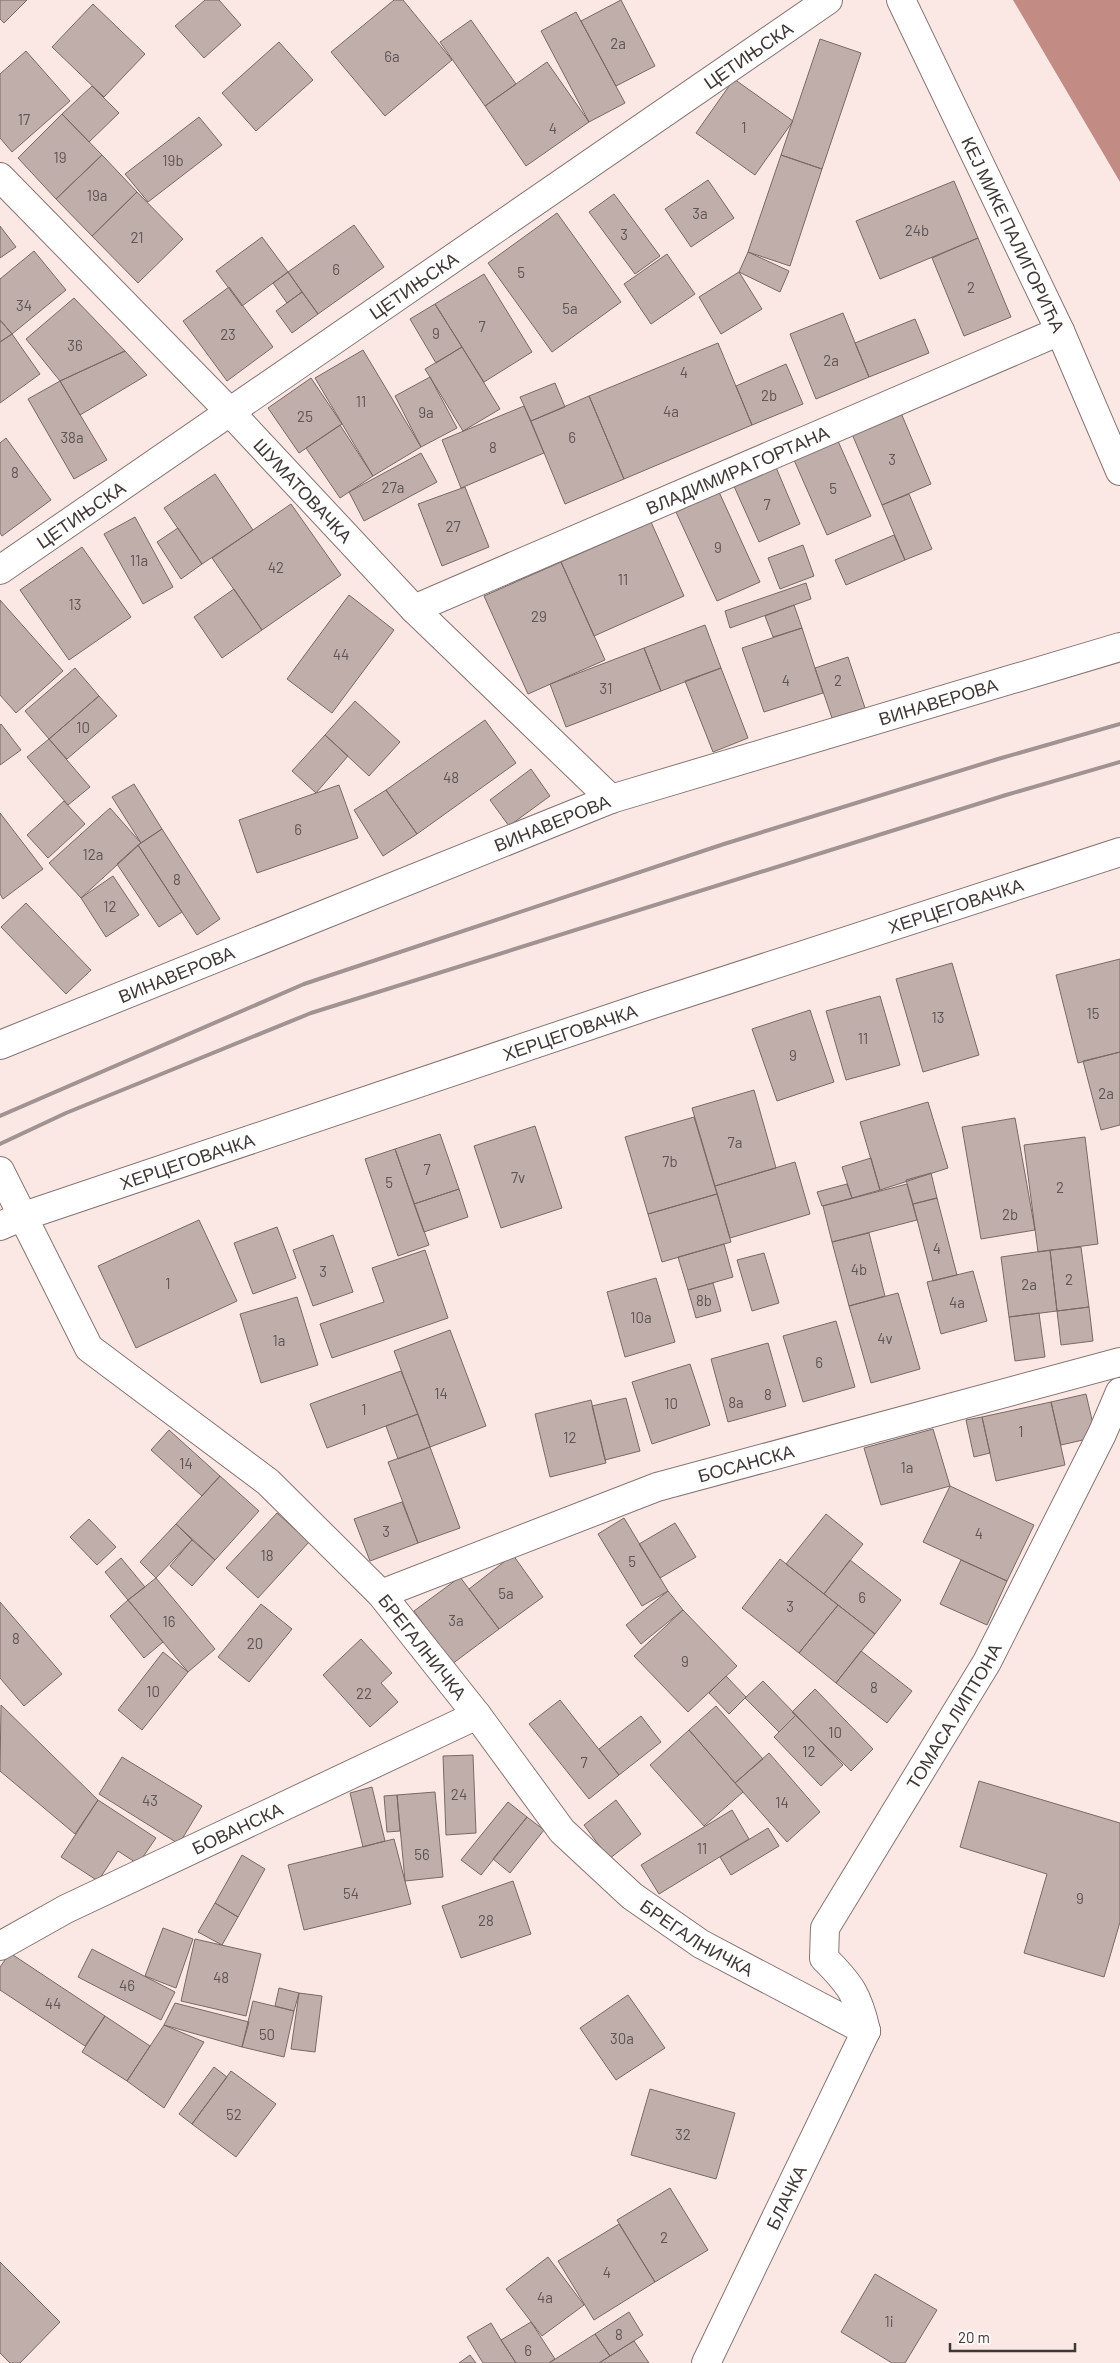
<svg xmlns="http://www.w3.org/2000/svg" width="1120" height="2363" font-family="Barlow,sans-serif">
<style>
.water{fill:#c28c85}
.building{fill:#c0aeab;stroke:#796966}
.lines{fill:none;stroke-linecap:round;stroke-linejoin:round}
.street-casing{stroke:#867573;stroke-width:30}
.street{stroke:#fff;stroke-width:28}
.rail{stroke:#a19391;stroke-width:4}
.labels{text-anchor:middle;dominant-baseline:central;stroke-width:4;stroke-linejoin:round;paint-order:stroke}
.number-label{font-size:15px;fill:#5f5654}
.street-label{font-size:18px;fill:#3f3837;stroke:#fdf9f9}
</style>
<rect width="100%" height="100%" fill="#fbe8e5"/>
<path class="water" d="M1013 0H1120V182Z"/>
<path class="building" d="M0 0H27L4 23 0 19Z
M205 0H219L241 25 204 58 175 26Z
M394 0H403L452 60 385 116 331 52Z
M621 0 655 66 616 86 581 21Z
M93 4 145 54 104 97 52 47Z
M576 12 625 103 589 122 541 31Z
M471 20 516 84 485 106 440 42Z
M820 39 861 53 822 169 781 155Z
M279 42 313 80 256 131 222 93Z
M26 51 70 101 12 152 0 138V74Z
M547 62 589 122 526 166 485 106Z
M734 79 793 121 755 175 696 133Z
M92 86 119 113 89 142 62 114Z
M62 114 102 155 56 199 18 158Z
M199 117 222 145 148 202 125 174Z
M102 155 137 192 92 236 56 199Z
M781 155 822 169 790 266 748 252Z
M708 180 734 218 691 247 665 209Z
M954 181 978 238 880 279 856 221Z
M137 192 183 239 138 283 92 236Z
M614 194 660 256 635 274 589 212Z
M557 213 621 302 552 352 488 263Z
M354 225 384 267 318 314 288 272Z
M0 226 16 247 0 258Z
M262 237 288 272 242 306 216 271Z
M978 238 1011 317 964 336 932 258Z
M34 251 66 290 12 334 0 320V279Z
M748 252 789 271 780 292 739 272Z
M667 254 695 294 651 324 624 284Z
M288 272 302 292 287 303 273 283Z
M739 272 762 309 721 334 699 297Z
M484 274 532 352 484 382 435 304Z
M229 287 273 347 227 381 183 321Z
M302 292 318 314 292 333 276 311Z
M74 298 125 351 60 381 26 339Z
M435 304 462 347 436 363 410 319Z
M843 313 869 377 816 399 790 334Z
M915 319 929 353 869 377 855 343Z
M0 320 12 334 0 342Z
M12 334 40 374 0 403V342Z
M718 343 752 425 624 479 589 396Z
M462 347 500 409 463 431 425 369Z
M363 350 421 447 373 476 315 378Z
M125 351 147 375 80 415 60 381Z
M786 364 803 404 752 425 736 386Z
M430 377 457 428 421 447 395 396Z
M311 378 342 424 299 453 268 408Z
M60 381 107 460 74 479 28 399Z
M555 383 565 407 531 421 520 397Z
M589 396 624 479 565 504 531 421Z
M524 406 544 453 461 488 442 440Z
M901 413 931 484 882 505 852 434Z
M340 425 373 476 340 498 306 448Z
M6 438 51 500 2 536 0 533V443Z
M838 441 871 516 827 535 794 460Z
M421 453 437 482 364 521 349 492Z
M775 465 800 524 759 542 733 484Z
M215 474 253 530 202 564 164 508Z
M465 487 489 547 442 566 418 504Z
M719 492 760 582 717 601 676 512Z
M909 494 932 549 905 560 882 505Z
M291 504 341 575 262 630 212 558Z
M135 517 173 587 143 604 104 534Z
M651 522 684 596 594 636 561 562Z
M178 528 202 564 181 579 157 542Z
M894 535 905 560 846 585 835 560Z
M803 545 814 576 780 589 768 558Z
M82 547 131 617 69 660 20 590Z
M561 562 605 660 528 694 484 596Z
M806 583 811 599 730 628 725 611Z
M234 589 262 630 222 658 194 617Z
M349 595 394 630 332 713 287 679Z
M0 600 63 671 16 713 0 695Z
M794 605 802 628 773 637 765 616Z
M705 625 721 668 661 691 644 648Z
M802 628 823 693 764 712 742 648Z
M644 648 661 691 566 727 550 684Z
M848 657 865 708 832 718 815 668Z
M75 668 99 696 49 739 25 711Z
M721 668 748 738 713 752 685 681Z
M99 696 117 716 67 759 49 739Z
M355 701 400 742 369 776 325 735Z
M485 720 516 763 417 834 386 790Z
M1 724 21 750 0 765V725Z
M325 735 348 756 316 793 292 771Z
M49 739 90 787 68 805 27 757Z
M531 769 550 796 509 826 490 800Z
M134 784 162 829 141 843 112 797Z
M339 785 358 838 257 873 239 820Z
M386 790 417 834 383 856 354 810Z
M64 801 85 824 48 858 27 835Z
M110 808 141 843 81 898 49 863Z
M0 813 43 869 3 899 0 894Z
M162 829 220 919 197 935 138 845Z
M138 845 182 912 159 927 117 864Z
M113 876 139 915 106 937 81 898Z
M26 903 91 970 66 994 1 927Z
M1120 959V1052L1078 1063 1056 975Z
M952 963 979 1055 923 1072 896 979Z
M880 996 900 1065 846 1080 826 1011Z
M810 1010 834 1082 777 1101 752 1029Z
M1120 1052V1125L1101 1130 1083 1061Z
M754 1090 776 1168 715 1186 692 1108Z
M928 1102 948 1168 880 1190 860 1122Z
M694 1117 717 1194 648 1214 625 1137Z
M1015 1118 1035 1230 981 1239 962 1127Z
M535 1126 562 1208 501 1228 474 1146Z
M440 1134 459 1189 414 1204 395 1149Z
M1085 1137 1098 1244 1038 1252 1024 1145Z
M395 1149 429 1245 398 1256 365 1159Z
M871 1158 880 1190 852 1198 842 1167Z
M795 1162 810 1214 730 1238 715 1186Z
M931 1173 937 1198 913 1204 906 1180Z
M847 1184 852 1198 822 1206 817 1192Z
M907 1184 917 1220 832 1242 823 1206Z
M459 1189 468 1217 424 1232 414 1204Z
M717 1194 731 1242 662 1262 648 1214Z
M937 1198 957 1275 933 1281 913 1204Z
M199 1220 237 1301 136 1348 98 1266Z
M277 1227 296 1278 253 1294 234 1243Z
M869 1233 885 1296 849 1306 832 1242Z
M333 1235 353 1292 313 1306 293 1250Z
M724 1244 733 1277 688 1290 678 1257Z
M1081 1247 1089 1307 1057 1311 1050 1250Z
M425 1250 448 1318 332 1358 320 1324 384 1302 372 1268Z
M1050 1250 1057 1311 1009 1317 1001 1257Z
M764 1253 779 1303 752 1311 737 1260Z
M973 1271 987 1321 941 1334 927 1282Z
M656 1278 675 1342 625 1357 607 1292Z
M713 1283 721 1311 696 1318 688 1290Z
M898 1293 920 1369 871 1383 849 1306Z
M297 1297 318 1365 261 1383 240 1314Z
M1089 1307 1093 1341 1061 1345 1057 1311Z
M1039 1313 1045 1357 1015 1361 1009 1317Z
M836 1321 855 1387 803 1402 783 1336Z
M450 1330 486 1426 430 1447 394 1351Z
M768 1343 786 1406 728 1422 711 1359Z
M690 1364 710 1425 652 1444 632 1382Z
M401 1371 418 1414 327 1448 310 1404Z
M1086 1394 1096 1437 1061 1445 1051 1402Z
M626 1398 640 1451 605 1460 592 1406Z
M591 1400 606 1463 550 1477 535 1414Z
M1051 1402 1065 1465 996 1481 982 1417Z
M418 1414 430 1447 398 1459 386 1426Z
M982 1417 990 1453 974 1457 966 1420Z
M933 1429 950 1486 881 1505 864 1448Z
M169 1430 220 1476 202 1496 151 1450Z
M430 1447 460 1528 418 1543 388 1462Z
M220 1476 259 1511 215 1560 176 1524Z
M950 1486 1034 1525 1007 1581 923 1542Z
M402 1502 418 1543 370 1561 354 1519Z
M277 1513 309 1542 258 1598 226 1568Z
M826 1514 863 1544 824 1594 786 1564Z
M624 1518 668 1591 642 1606 598 1534Z
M89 1519 116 1547 97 1565 70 1537Z
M675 1523 696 1557 660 1578 639 1544Z
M176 1524 192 1540 156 1578 140 1562Z
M192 1540 215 1560 192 1586 170 1566Z
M513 1555 543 1597 499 1629 469 1589Z
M121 1558 145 1587 128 1600 105 1572Z
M780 1559 838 1605 799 1653 742 1608Z
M850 1560 901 1600 875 1634 824 1594Z
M961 1560 1007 1581 987 1625 940 1604Z
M460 1577 499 1629 452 1664 414 1611Z
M156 1578 215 1649 188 1672 128 1600Z
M668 1591 683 1610 641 1644 626 1625Z
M128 1600 163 1642 144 1658 110 1616Z
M0 1602 62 1674 24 1706 0 1678Z
M261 1604 292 1629 249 1682 218 1657Z
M838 1605 875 1634 836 1683 799 1653Z
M683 1610 737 1666 688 1712 634 1656Z
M361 1639 392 1673 381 1683 398 1702 370 1727 323 1675Z
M861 1651 912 1691 887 1723 836 1683Z
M163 1652 188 1672 142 1730 118 1710Z
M726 1676 746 1697 729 1714 709 1693Z
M763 1681 796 1715 779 1732 745 1698Z
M815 1689 873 1749 851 1771 792 1712Z
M560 1700 619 1775 589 1799 529 1724Z
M1 1705 98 1800 75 1834 0 1771Z
M716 1706 763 1759 735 1783 689 1730Z
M796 1715 843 1765 821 1786 774 1737Z
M641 1716 661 1742 619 1775 599 1749Z
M689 1730 743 1792 704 1826 650 1765Z
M769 1753 820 1812 787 1842 735 1783Z
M473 1755 476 1833 446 1835 443 1756Z
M122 1757 202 1806 179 1844 99 1794Z
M979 1781 1120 1823V1922L1104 1977 1024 1953 1047 1874 960 1847Z
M372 1787 385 1841 363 1847 350 1793Z
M435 1792 443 1877 405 1881 397 1795Z
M397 1795 400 1831 387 1832 384 1796Z
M98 1800 156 1838 138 1864 118 1851 98 1881 61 1857Z
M616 1800 641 1834 609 1859 584 1825Z
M508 1802 527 1817 481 1875 461 1860Z
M732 1810 749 1839 659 1894 641 1865Z
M527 1817 544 1830 510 1873 493 1859Z
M768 1828 779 1846 731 1875 720 1857Z
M394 1839 411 1904 304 1930 288 1865Z
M242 1855 265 1869 238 1917 215 1903Z
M513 1881 531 1934 461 1958 442 1906Z
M215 1903 238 1917 222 1945 198 1932Z
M163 1928 193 1939 176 1988 145 1976Z
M195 1939 261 1954 246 2016 181 2001Z
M92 1949 175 1992 161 2020 78 1977Z
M10 1953 105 2016 85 2046 0 1990V1967Z
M279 1988 299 1993 294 2011 275 2006Z
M299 1993 322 1996 315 2052 291 2049Z
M628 1995 665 2048 616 2080 580 2028Z
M253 2001 294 2011 284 2057 242 2047Z
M175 2003 249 2022 242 2047 164 2025Z
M105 2016 150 2046 127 2081 82 2052Z
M164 2025 204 2042 164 2108 127 2081Z
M214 2067 227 2077 192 2124 179 2114Z
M231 2071 276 2104 236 2157 192 2124Z
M650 2089 735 2113 716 2179 631 2155Z
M670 2188 708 2250 655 2282 617 2220Z
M619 2224 655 2282 594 2320 558 2261Z
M548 2257 584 2305 542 2336 506 2289Z
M0 2262 60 2322 20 2363H10L0 2353Z
M875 2274 937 2310 905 2363H892L841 2332Z
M629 2312 643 2335 610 2356 595 2334Z
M531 2322 555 2359 549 2363H516L501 2340Z
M491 2323 501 2340 516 2363H483L467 2337Z
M595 2334 610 2356 599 2363H549Z
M634 2341 649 2363H599L610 2356Z
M470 2355 476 2363H459Z"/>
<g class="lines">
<g class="street-casing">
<g id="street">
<path id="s1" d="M901 0 1060 331 1120 471"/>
<path id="s2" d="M0 177 230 412 414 609 611 799"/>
<path id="s3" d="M0 570 828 0"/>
<path id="s4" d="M414 609 1060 331"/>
<path id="s5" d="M0 1045 611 799 1120 647"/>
<path id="s6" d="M0 1171 89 1348 268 1482 381 1594 477 1715 562 1831 632 1896 701 1944 866 2031"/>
<path id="s7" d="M0 1226 21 1217 653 1004 1120 852"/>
<path id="s8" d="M381 1594 657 1487 1120 1362"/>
<path id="s9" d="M0 1946 66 1909 477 1715"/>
<path id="s10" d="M866 2031C858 1995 850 1984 824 1958L825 1928 987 1662 1102 1434 1120 1392"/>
<path id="s11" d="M706 2363 866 2031"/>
</g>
</g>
<use href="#street" class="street"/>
<path class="rail" d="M0 1116 304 984 724 844 998 759 1120 724
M0 1144 66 1113 311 1013 1006 795 1120 762"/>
</g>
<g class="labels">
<g class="number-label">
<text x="618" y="43">2a</text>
<text x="392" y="56">6a</text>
<text x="24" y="119">17</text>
<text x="744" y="127">1</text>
<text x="553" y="128">4</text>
<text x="60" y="157">19</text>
<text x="173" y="160">19b</text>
<text x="97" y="195">19a</text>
<text x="700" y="213">3a</text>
<text x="917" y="230">24b</text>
<text x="624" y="234">3</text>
<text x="137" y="237">21</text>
<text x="336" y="269">6</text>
<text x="521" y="272">5</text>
<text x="971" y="287">2</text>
<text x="24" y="305">34</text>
<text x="570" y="308">5a</text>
<text x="482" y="326">7</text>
<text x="436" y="333">9</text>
<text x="228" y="334">23</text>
<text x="75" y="345">36</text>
<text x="831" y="360">2a</text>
<text x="684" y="372">4</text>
<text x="769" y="395">2b</text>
<text x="361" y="401">11</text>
<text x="671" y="411">4a</text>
<text x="426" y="412">9a</text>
<text x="305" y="416">25</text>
<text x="72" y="437">38a</text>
<text x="572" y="437">6</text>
<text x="493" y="447">8</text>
<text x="892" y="459">3</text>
<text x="15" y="472">8</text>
<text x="393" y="487">27a</text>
<text x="833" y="488">5</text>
<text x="767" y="504">7</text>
<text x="453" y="526">27</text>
<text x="718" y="547">9</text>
<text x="139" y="560">11a</text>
<text x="276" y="567">42</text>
<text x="623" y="579">11</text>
<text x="75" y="604">13</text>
<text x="539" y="616">29</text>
<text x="341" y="654">44</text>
<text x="786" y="680">4</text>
<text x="838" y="680">2</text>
<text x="606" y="688">31</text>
<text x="83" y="727">10</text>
<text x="451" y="777">48</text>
<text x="298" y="829">6</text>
<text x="93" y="854">12a</text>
<text x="177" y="879">8</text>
<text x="110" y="906">12</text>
<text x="1093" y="1013">15</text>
<text x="938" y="1017">13</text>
<text x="863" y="1038">11</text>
<text x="793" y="1055">9</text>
<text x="1106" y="1093">2a</text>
<text x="735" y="1142">7a</text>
<text x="670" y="1161">7b</text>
<text x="427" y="1169">7</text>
<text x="518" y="1177">7v</text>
<text x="389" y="1182">5</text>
<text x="1060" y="1187">2</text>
<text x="1010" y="1214">2b</text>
<text x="937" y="1248">4</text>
<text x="859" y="1269">4b</text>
<text x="323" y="1271">3</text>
<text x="1069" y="1279">2</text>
<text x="168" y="1283">1</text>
<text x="1029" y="1284">2a</text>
<text x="704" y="1300">8b</text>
<text x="957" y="1302">4a</text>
<text x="641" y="1317">10a</text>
<text x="885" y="1338">4v</text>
<text x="279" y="1340">1a</text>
<text x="819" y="1362">6</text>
<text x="441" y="1393">14</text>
<text x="768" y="1394">8</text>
<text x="736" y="1402">8a</text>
<text x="671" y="1403">10</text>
<text x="364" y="1409">1</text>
<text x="1021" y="1431">1</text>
<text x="570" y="1437">12</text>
<text x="186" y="1463">14</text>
<text x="907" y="1467">1a</text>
<text x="386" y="1531">3</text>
<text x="979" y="1533">4</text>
<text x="267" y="1555">18</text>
<text x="632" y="1561">5</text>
<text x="506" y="1593">5a</text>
<text x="862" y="1597">6</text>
<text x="790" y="1606">3</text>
<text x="456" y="1620">3a</text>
<text x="169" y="1621">16</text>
<text x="16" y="1638">8</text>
<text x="255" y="1643">20</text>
<text x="685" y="1661">9</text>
<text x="874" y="1687">8</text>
<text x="153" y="1691">10</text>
<text x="364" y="1693">22</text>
<text x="835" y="1732">10</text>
<text x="809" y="1751">12</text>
<text x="584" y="1762">7</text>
<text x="459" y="1794">24</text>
<text x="150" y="1800">43</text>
<text x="782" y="1802">14</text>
<text x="702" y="1848">11</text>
<text x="422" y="1854">56</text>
<text x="351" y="1893">54</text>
<text x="1080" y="1898">9</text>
<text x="486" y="1920">28</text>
<text x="221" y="1977">48</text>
<text x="127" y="1985">46</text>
<text x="53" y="2003">44</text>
<text x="267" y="2034">50</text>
<text x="622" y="2038">30a</text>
<text x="234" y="2114">52</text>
<text x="683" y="2134">32</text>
<text x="664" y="2237">2</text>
<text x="607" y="2272">4</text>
<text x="545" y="2297">4a</text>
<text x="889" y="2321">1i</text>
<text x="619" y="2334">8</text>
<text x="528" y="2350">6</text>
</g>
<g class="street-label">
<text stroke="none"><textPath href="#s3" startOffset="908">ЦЕТИЊСКА</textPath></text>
<text stroke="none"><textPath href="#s1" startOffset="260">КЕЈ МИКЕ ПАЛИГОРИЋА</textPath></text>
<text stroke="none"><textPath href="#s3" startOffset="502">ЦЕТИЊСКА</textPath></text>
<text stroke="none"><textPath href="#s4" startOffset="352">ВЛАДИМИРА ГОРТАНА</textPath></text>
<text stroke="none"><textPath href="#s2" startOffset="436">ШУМАТОВАЧКА</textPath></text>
<text stroke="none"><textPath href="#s3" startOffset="98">ЦЕТИЊСКА</textPath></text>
<text stroke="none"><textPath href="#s5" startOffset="1000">ВИНАВЕРОВА</textPath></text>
<text stroke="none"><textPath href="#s5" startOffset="595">ВИНАВЕРОВА</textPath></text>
<text stroke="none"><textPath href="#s7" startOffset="1008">ХЕРЦЕГОВАЧКА</textPath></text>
<text stroke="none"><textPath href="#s5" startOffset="190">ВИНАВЕРОВА</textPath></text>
<text stroke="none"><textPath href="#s7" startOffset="602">ХЕРЦЕГОВАЧКА</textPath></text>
<text stroke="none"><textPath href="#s7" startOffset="198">ХЕРЦЕГОВАЧКА</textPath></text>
<text stroke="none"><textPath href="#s8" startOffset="388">БОСАНСКА</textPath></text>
<text stroke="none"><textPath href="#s6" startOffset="648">БРЕГАЛНИЧКА</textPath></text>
<text stroke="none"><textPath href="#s10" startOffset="364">ТОМАСА ЛИПТОНА</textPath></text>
<text stroke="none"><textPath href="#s9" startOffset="265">БОВАНСКА</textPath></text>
<text stroke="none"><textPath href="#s6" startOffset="1052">БРЕГАЛНИЧКА</textPath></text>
<text stroke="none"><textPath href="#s11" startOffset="184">БЛАЧКА</textPath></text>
</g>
</g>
<path d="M950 2343v8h125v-8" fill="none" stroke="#3f3837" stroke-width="2.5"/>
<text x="958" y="2343" font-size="15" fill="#3f3837" stroke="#fdf9f9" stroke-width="4" paint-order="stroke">20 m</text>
</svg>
